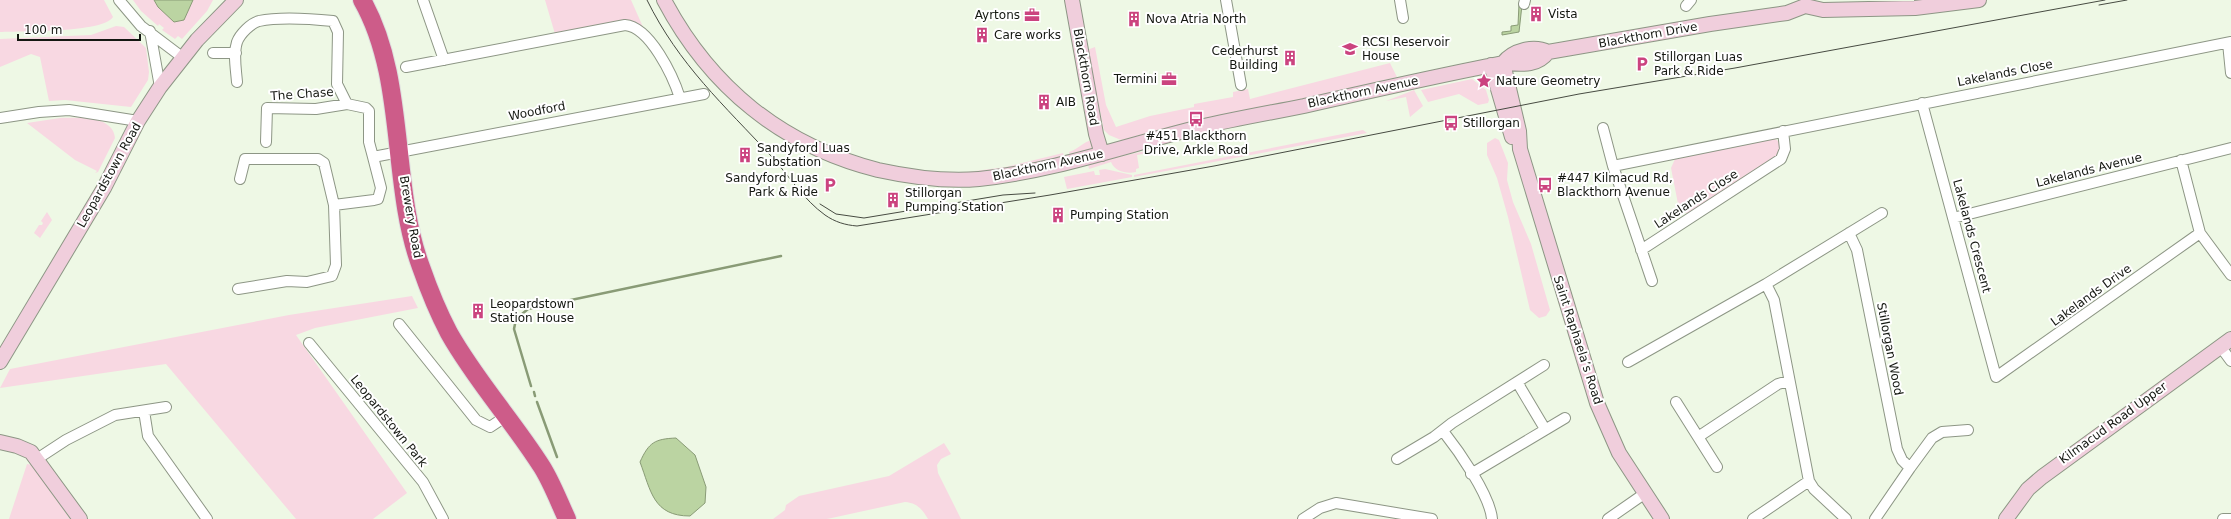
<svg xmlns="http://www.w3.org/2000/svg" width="2231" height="519" font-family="'DejaVu Sans',sans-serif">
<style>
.green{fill:#f8d8e2}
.water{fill:#bbd4a2;stroke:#899b76}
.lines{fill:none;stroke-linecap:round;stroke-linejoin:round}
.stream{stroke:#899b76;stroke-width:2.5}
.street-casing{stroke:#8d9685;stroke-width:12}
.secondary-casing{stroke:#8d9685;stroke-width:16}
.highway-casing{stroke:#dedfde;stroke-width:20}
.street{stroke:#fff;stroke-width:10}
.secondary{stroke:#f0cedc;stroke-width:14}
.highway{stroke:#cd5c89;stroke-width:18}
.tram{stroke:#474b42;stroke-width:1}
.labels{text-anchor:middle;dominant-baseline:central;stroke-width:4;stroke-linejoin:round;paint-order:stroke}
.poi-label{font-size:12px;fill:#141711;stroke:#fff;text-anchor:start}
.street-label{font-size:12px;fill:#141711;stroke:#fff}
</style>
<rect width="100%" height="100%" fill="#eef8e5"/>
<path class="green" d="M0 0H104L113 17C103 33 21 31 0 32Z
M133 0H213L207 11 182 39 178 36 175 39 162 30 164 28 159 24 158 26 141 11Z
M545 0H631L643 27 635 22 624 21 555 34Z
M116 26 124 27 146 48 149 72 148 80 131 107 65 100 49 101 40 57 31 54 0 67V39L91 35Z
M1095 47 1106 105 1116 127 1150 116 1194 107V104L1233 97V92L1248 89 1250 99 1390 63 1397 77 1172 130 1121 140 1109 135 1104 130 1087 50Z
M1472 79 1486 90 1489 100 1488 103 1478 105 1459 94 1428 102 1421 90Z
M1414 90 1423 106 1410 117 1406 97 1386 101Z
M60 118C77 118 113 115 115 138L98 172 95 173 97 171 75 160 27 123Z
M1363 130 1367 133 1134 177V175Z
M1495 138 1499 140 1508 163 1507 180 1513 202 1531 244 1550 310 1546 316 1539 318 1530 310 1508 217 1497 178 1487 155V143Z
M1773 138 1780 142 1781 155 1690 213H1686L1679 209 1671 168 1675 159Z
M1092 140V150L1070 158 1069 152C1078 149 1083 142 1092 140Z
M1149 150V153L1137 155 1139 168 1136 169V172C1127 174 1115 172 1111 162L1089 169 1088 164Z
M1063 153 1064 159 994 173H959L1006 167Z
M1105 169 1132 175V177L1067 189 1064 177 1094 171 1095 175H1100L1099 170Z
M47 212 52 220 40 238 34 233 39 225H42L43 223 41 221Z
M412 296 418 308 315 328 296 335 407 493 373 519H296L166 364 0 388 10 369 289 315Z
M944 443 951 454 941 459 937 465 938 473 961 519H928C922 509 917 503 905 502L827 519H773L785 510 786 505 799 496 889 476Z
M27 464 32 465 70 519H9Z"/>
<path class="water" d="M154 0H193L184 20 174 22 158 7Z
M1519 4 1522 5 1519 32 1502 35V32L1511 31V26L1518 25Z
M676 438 695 455 706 487 705 503 690 516C653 516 651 491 640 462 649 442 655 439 676 438Z"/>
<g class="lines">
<path class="stream" d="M531 386 514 329 516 319 528 309 781 256
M534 392 535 396
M537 402 557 457"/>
<g class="street-casing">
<path id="street" d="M119 0 141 26 182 57
M423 0 444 60
M1226 0 1241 85
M1400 0 1403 18
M1524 4 1525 0
M1686 6 1691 0
M150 31 160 87
M2228 43 2231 73
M213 53H236
M406 67 625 25C650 27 673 76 680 98
M237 82C236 69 233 54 237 42 240 34 251 23 259 21 278 17 313 19 333 21L338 32 337 84 347 104
M1922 103 1996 377 2200 233
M0 118 39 112 69 110 138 121
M1603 128 1613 166 1652 281
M266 142 267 108 316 109 347 104 366 108 369 111V142L373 157 704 94
M2181 160 2200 233 2231 275
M1613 166 2231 42
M240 179 245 159H318L324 163 334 205 374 200 378 199 381 188 373 157
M1953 218 2231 148
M1849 233 1857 250 1897 449 1902 460 1910 468 1932 438 1942 432 1968 430
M1641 250 1781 159 1785 149 1783 131
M1766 284 1774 300 1809 481 1814 489 1846 519
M238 289 287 281 307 282 332 276 336 265 334 205
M399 324 476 420 490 427 508 415
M309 343 423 482 443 519
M2220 346 2231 361
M1628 362 1766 284 1882 213
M1517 382 1545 429
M1676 402 1717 467
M144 411 148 436 207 519
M1443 431C1458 450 1490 495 1492 519
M1698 437 1778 384 1789 381
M37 459 66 440 115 415 166 407
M1397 459 1434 437 1452 423 1544 365
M1471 474 1565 418
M1303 519 1320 508 1336 503 1432 519
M1608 519 1644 494
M1753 519 1809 481
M1875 519 1910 468
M2223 519H2231"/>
</g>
<g class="secondary-casing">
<path id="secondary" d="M664 0C710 87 782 146 878 170 910 177 945 182 979 179 1055 171 1126 145 1200 127 1234 119 1269 113 1304 106 1370 91 1436 76 1503 63 1520 64 1537 67 1548 52
M1072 0 1096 134 1102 154
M1503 63C1513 50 1534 45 1548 52L1710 24 1787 13 1805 6 1823 10 1915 8 1979 0
M1503 63 1519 131 1520 149 1597 403 1619 453 1662 519
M1491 65 1512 137
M0 362 104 188 138 121 160 87 197 40 236 0
M0 442 17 446 31 452 80 519
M2006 519 2028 489 2042 477 2231 339"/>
</g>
<g class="highway-casing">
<path id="highway" d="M362 0C407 79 390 184 421 267 429 290 438 312 449 333 476 381 513 421 542 467 552 483 559 502 567 519"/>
</g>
<use href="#street" class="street"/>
<use href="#secondary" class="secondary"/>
<use href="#highway" class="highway"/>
<path class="tram" d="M647 0C679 65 724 105 772 157 789 176 804 200 825 215 835 222 845 225 857 226L1050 195 1214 166 1579 94 1735 68 2105 0
M2099 5 2127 0
M820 204 836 214 864 218 1003 195 1035 193"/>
</g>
<defs>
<g id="building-bare" transform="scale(1.2)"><path d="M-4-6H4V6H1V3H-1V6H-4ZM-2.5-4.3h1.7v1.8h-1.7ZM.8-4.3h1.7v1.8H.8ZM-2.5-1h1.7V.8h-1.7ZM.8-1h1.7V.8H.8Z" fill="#cb437f" stroke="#fff" stroke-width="2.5" paint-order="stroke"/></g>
<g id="office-bare" transform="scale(1.2)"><path d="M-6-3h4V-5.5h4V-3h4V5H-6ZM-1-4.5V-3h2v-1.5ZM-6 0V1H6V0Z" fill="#cb437f" stroke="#fff" stroke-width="2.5" paint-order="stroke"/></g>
<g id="university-bare" transform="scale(1.2)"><path d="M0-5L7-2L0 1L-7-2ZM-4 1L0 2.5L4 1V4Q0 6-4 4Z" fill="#cb437f" stroke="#fff" stroke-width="2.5" paint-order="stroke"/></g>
<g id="parking-bare" transform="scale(1.2)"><path d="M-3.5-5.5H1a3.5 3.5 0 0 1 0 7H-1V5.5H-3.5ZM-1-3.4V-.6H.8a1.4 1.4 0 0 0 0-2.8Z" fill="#cb437f" stroke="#fff" stroke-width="2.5" paint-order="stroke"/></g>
<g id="sight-bare" transform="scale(1.2)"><path d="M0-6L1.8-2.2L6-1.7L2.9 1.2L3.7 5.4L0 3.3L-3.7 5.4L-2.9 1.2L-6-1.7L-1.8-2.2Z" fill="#cb437f" stroke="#fff" stroke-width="2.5" paint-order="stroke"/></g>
<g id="bus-bare" transform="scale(1.2)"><path d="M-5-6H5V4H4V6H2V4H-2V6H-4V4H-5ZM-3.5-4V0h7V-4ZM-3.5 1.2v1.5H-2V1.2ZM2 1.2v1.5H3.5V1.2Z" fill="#cb437f" stroke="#fff" stroke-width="2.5" paint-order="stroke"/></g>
</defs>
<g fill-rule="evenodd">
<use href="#building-bare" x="1536" y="14"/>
<use href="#office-bare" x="1032" y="15"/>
<use href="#building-bare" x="1134" y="19"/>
<use href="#building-bare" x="982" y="35"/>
<use href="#university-bare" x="1350" y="49"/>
<use href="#building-bare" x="1290" y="58"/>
<use href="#parking-bare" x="1642" y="64"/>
<use href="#office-bare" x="1169" y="79"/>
<use href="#sight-bare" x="1484" y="81"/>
<use href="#building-bare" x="1044" y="102"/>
<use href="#bus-bare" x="1196" y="119"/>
<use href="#bus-bare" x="1451" y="123"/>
<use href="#building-bare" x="745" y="155"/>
<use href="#parking-bare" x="830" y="185"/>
<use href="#bus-bare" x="1545" y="185"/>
<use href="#building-bare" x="893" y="200"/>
<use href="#building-bare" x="1058" y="215"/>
<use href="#building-bare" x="478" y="311"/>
</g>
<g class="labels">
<g class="poi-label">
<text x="1548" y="14">Vista</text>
<text x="1020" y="15" text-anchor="end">Ayrtons</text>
<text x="1146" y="19">Nova Atria North</text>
<text x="994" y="35">Care works</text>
<text x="1362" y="42">RCSI Reservoir<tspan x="1362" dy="14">House</tspan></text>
<text x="1278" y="51" text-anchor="end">Cederhurst<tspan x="1278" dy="14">Building</tspan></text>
<text x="1654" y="57">Stillorgan Luas<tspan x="1654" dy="14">Park &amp; Ride</tspan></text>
<text x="1157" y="79" text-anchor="end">Termini</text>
<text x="1496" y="81">Nature Geometry</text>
<text x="1056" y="102">AIB</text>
<text x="1463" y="123">Stillorgan</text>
<text x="1196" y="136" text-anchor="middle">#451 Blackthorn<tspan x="1196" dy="14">Drive, Arkle Road</tspan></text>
<text x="757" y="148">Sandyford Luas<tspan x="757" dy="14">Substation</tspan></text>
<text x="818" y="178" text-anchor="end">Sandyford Luas<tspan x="818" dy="14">Park &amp; Ride</tspan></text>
<text x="1557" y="178">#447 Kilmacud Rd,<tspan x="1557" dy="14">Blackthorn Avenue</tspan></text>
<text x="905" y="193">Stillorgan<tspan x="905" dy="14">Pumping Station</tspan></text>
<text x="1070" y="215">Pumping Station</text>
<text x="490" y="304">Leopardstown<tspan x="490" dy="14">Station House</tspan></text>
</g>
<g class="street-label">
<text transform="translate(1648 35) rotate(-10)">Blackthorn Drive</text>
<text transform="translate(2005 73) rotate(-11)">Lakelands Close</text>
<text transform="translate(1086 77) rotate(80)">Blackthorn Road</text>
<text transform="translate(1363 92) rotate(-12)">Blackthorn Avenue</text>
<text transform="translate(302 94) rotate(-4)">The Chase</text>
<text transform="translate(537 111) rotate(-11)">Woodford</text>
<text transform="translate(1048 165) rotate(-12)">Blackthorn Avenue</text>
<text transform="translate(2089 170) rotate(-14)">Lakelands Avenue</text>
<text transform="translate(109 175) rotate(-61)">Leopardstown Road</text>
<text transform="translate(1696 199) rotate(-33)">Lakelands Close</text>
<text transform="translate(411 217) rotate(80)">Brewery Road</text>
<text transform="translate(1972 236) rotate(75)">Lakelands Crescent</text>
<text transform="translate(2091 295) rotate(-36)">Lakelands Drive</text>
<text transform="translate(1578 340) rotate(72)">Saint Raphaela’s Road</text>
<text transform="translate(1890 349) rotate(79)">Stillorgan Wood</text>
<text transform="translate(389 421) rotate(51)">Leopardstown Park</text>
<text transform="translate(2113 423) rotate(-36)">Kilmacud Road Upper</text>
</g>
</g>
<path d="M18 34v6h122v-6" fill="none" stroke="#141711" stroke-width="2"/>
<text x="24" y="34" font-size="12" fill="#141711" stroke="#ffffff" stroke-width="3" paint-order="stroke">100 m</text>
</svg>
